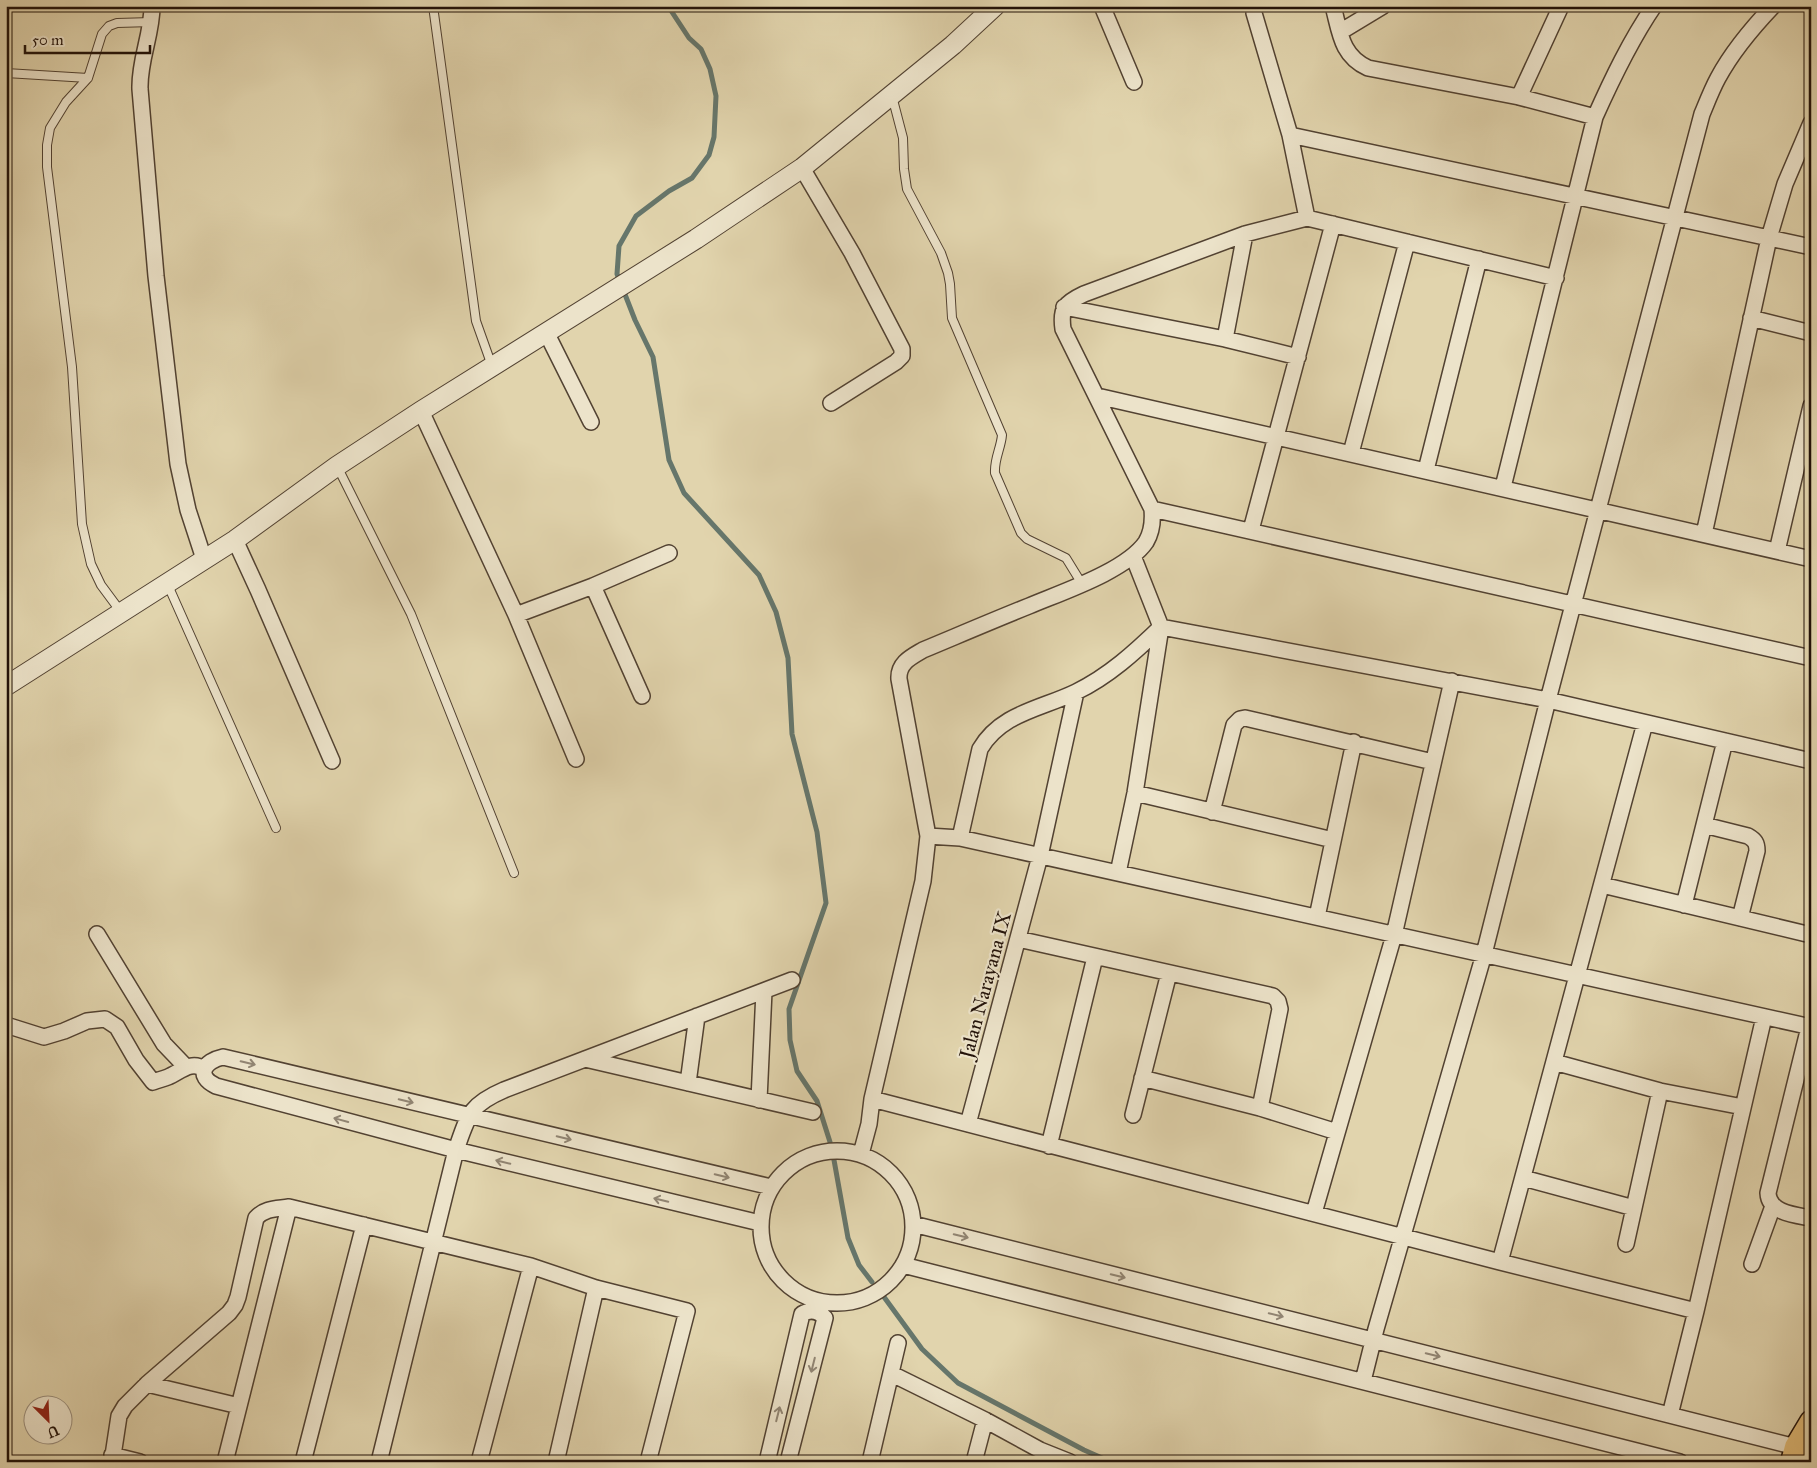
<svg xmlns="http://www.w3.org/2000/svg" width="1817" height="1468" font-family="'IM FELL Great Primer',serif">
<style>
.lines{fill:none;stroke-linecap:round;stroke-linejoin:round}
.stream{stroke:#66766b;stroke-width:5}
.service-casing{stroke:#524232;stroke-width:10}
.minor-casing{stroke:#524232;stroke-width:18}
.tertiary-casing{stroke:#524232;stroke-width:21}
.primary-casing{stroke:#221209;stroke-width:25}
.service{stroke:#ece3ca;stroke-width:8}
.minor{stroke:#ece3ca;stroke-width:15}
.tertiary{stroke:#ece3ca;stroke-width:19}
.primary{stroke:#e0ba76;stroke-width:22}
.oneway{stroke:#918573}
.labels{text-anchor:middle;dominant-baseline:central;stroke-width:4.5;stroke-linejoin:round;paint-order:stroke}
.street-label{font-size:20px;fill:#221209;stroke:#ece3ca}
</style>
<rect width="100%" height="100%" fill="#e1d4ad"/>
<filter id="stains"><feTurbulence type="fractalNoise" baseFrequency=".004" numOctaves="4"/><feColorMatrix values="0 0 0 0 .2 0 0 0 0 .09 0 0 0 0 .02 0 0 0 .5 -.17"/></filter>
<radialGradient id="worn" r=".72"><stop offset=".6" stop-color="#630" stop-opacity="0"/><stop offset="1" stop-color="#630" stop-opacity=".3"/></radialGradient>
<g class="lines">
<path class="stream" d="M668 6 689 38 701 49 710 69 716 96 714 137 709 155 692 178 669 191 636 216 619 246 617 274 635 320 653 357 669 460 684 493 759 575 776 612 788 658 792 734 817 832 826 903 789 1009 790 1040 797 1071 817 1101 830 1142
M834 1160 848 1238 859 1265 872 1282
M884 1297 922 1349 958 1383 1084 1450 1111 1462"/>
<g class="service-casing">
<path id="service" d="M433 6 476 321 492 366
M6 73 88 78
M892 96 903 138 904 169 907 189 941 253 948 273 950 284 952 318 1002 435C1001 448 994 459 995 473L1021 533 1027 539 1066 558 1082 584
M337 466 411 614 514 873
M167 583 276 828
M121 612 101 585 91 564 82 524 72 367 47 167V145L50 128 66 102 88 78 102 34 109 26 117 23 152 22"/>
</g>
<g class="minor-casing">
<path id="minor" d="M152 6C152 35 139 60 140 89L156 276 178 464 188 510 204 559
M1102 6 1134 82
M1254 6V13L1290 135 1307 218
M1333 6C1340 32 1341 56 1368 68L1519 97 1595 117
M1340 32 1383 6
M1519 97 1561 6
M1290 135 1811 247
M802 168 852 253 902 349V356L896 362 831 403
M1064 307 1225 339 1298 357
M1751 318 1811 333
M546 332 591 422
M1225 339 1245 234
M1097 396 1811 559
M421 411 516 615 576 759
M1351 453 1407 242
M1426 470 1479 259
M1503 487 1595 117C1612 79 1630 41 1654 6
M1152 509 1811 658
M1251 530 1333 224
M1704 534 1769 238 1785 184 1811 123
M235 540 258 590 332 761
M1777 551 1811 406
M593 586 642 696
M516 615 593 586 669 553
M1161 627 1548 700 1811 761
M1135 793 1333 840
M1212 812 1234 725 1240 719 1245 718 1433 762
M1704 825 1748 836C1755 840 1757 843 1757 851L1740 918
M928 836 960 838 1811 1027
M960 838 980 749C1001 713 1041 709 1076 692 1109 676 1135 652 1161 627
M1118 873 1135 793 1161 627 1133 556
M1602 885 1811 935
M1684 905 1725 741
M1317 917 1354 742
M97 934 164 1044 186 1067
M1018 939 1273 996 1278 1001 1280 1009 1260 1108
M6 1025 44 1037 64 1031 87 1021 105 1019 117 1027 136 1060 153 1082C158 1080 163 1079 168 1077 180 1072 191 1060 204 1069
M1809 1027 1768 1193C1769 1213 1795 1215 1811 1218
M585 1059 813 1112
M1554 1062 1660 1091 1743 1107
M1142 1078 1260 1108 1337 1132
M688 1083 697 1016
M872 1099 1500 1262 1696 1311
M759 1100 764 991
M1133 1115 1169 973
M968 1124 1040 856 1076 692
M1049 1146 1095 957
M761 1227a76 76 0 1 1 152 0a76 76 0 1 1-152 0Z
M861 1154 869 1124 872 1099 923 881 928 836 899 679C898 663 911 657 923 650 959 635 994 620 1029 606 1062 592 1126 571 1146 542 1152 532 1153 520 1152 509L1063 329C1060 308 1065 303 1084 294L1245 234 1307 218 1556 278
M1523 1178 1634 1208
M1314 1213 1394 935 1452 681
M760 1223 456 1150 216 1086C195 1076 204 1061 223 1057L771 1187
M913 1224 1796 1447
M1626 1244 1660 1091
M1500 1262 1645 723
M1752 1264 1773 1206
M903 1265 1680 1462
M892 1374 985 1420 1040 1450 1070 1462
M1363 1381 1376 1329 1484 954 1548 700 1702 114C1707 102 1712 89 1718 78 1732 52 1753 27 1773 6
M147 1384 239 1406
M1670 1415 1696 1311 1764 1017
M112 1455 140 1462
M112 1462 119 1416 125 1406 147 1384 229 1313 235 1305 238 1297 256 1218C265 1208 277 1209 289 1207L531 1266 596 1288 687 1311 648 1462
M225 1462 289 1207
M303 1462 364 1225
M379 1462 456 1150C468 1116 469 1105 504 1090L792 980
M479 1462 531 1266
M556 1462 596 1288
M767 1462 802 1314C810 1309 819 1311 825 1318L788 1462
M870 1462 898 1343
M974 1462 985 1420"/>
</g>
<g class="tertiary-casing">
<path id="tertiary" d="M6 686 235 540 337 466 421 411 696 239 802 168 953 45 995 6"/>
</g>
<g class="primary-casing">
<path id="primary" d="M1792 1462 1796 1447 1811 1422"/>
</g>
<use href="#service" class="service"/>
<use href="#minor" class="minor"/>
<use href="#tertiary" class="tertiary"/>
<use href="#primary" class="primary"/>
</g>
<defs><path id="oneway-shaft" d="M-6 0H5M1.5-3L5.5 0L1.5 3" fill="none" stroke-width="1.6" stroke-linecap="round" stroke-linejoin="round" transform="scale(1.25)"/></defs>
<g class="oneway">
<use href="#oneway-shaft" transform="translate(248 1063) rotate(13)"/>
<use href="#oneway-shaft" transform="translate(406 1101) rotate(13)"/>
<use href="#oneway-shaft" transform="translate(341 1120) rotate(-165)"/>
<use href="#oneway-shaft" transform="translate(564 1138) rotate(13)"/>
<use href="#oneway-shaft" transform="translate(503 1162) rotate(-166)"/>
<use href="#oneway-shaft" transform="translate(722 1176) rotate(13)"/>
<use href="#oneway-shaft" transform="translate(661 1200) rotate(-166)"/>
<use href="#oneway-shaft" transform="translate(961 1236) rotate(14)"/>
<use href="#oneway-shaft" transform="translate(1118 1276) rotate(14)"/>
<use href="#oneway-shaft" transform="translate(1276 1315) rotate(14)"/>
<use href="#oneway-shaft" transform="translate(1433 1355) rotate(14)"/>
<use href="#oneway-shaft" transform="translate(813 1365) rotate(104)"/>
<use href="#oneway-shaft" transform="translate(778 1414) rotate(-76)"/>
</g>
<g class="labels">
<g class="street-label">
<text transform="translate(985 985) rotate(-75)">Jalan Narayana IX</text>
</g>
</g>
<rect width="1817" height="1468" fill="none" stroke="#e1d4ad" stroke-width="25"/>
<rect x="8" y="8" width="1802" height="1453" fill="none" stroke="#221209" stroke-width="2.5"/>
<rect x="12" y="12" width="1792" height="1443" fill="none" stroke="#221209"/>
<g transform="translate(48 1420) rotate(156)"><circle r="24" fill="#ece3ca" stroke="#9b8f7d"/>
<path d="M0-4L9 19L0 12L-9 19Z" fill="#8f2418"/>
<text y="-8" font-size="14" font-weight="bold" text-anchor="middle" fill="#221209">U</text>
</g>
<path d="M25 45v8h125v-8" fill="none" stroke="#221209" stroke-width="2.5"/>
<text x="32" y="45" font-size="15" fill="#221209" stroke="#ece3ca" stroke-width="4" paint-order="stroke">50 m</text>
<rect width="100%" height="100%" filter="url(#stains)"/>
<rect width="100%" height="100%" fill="url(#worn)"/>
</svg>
